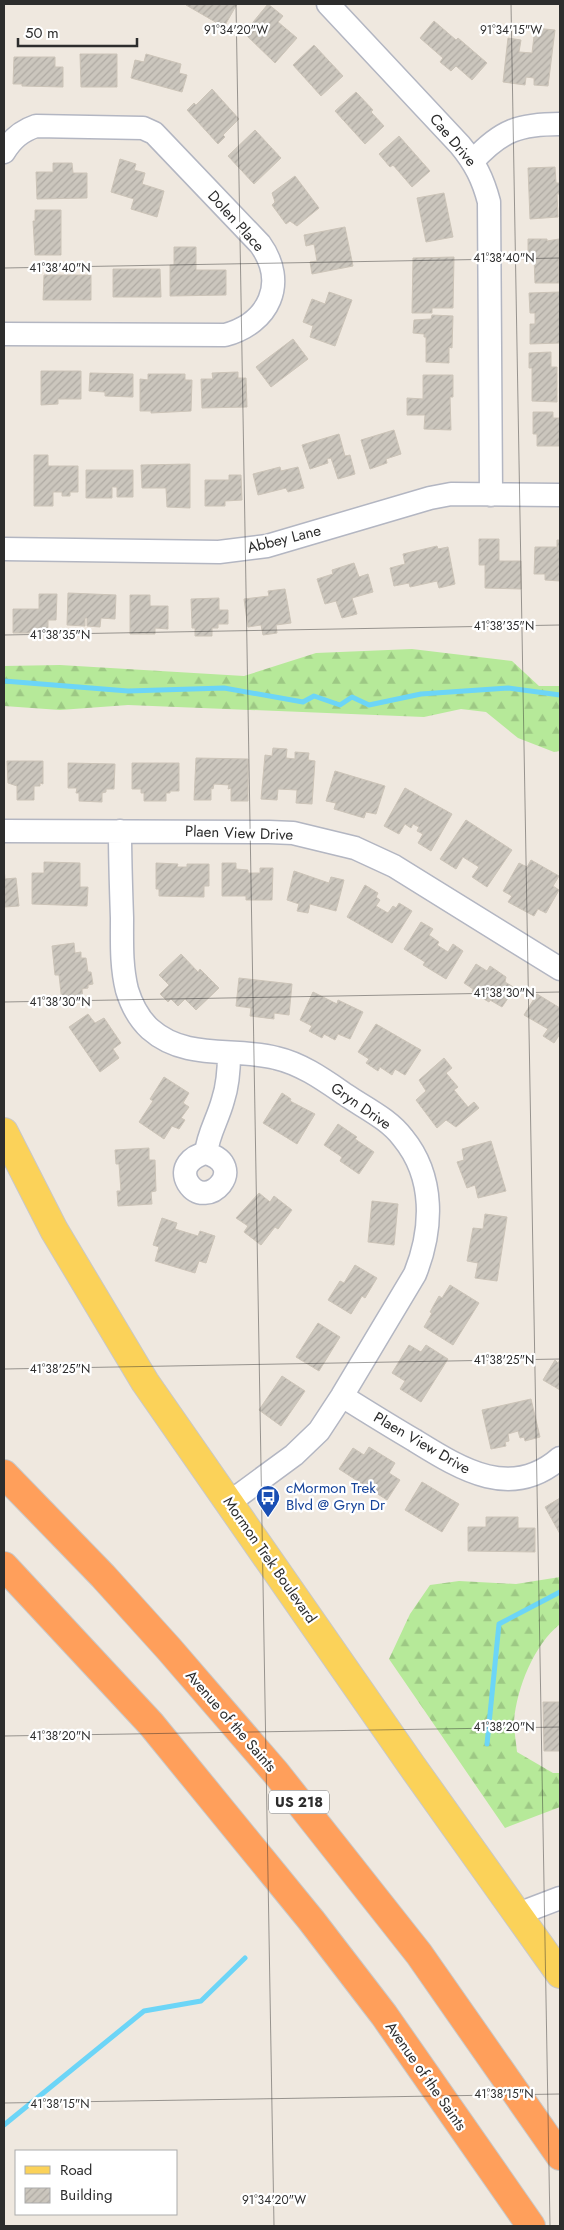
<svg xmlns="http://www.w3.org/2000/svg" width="564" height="2230" font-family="Jost,sans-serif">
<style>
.forest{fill:url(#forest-firs)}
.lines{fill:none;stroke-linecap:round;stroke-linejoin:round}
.stream{stroke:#6cd5f7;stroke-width:5}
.building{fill:url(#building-hatch);stroke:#ccc4b8}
.minor-casing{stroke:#b3b6c2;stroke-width:25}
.major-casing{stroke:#c8c8c8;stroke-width:30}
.highway-casing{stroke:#c8c8c8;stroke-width:30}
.minor{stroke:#fff;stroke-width:22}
.major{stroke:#fbd259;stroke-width:28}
.highway{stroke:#ff9f5b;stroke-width:28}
.ticks{fill:none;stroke:#2d2d2d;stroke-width:1;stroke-opacity:0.45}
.labels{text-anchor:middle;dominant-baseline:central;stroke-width:4.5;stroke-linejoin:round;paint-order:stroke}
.shield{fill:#fff;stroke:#6c6c6c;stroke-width:1}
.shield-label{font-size:14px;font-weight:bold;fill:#2d2d2d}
.street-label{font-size:15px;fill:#2d2d2d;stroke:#fff}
.transit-label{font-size:15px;fill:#164399;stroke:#fff;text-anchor:start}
.ticks-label{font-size:12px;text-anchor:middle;fill:#2d2d2d;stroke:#fff;stroke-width:4.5;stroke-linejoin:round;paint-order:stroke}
</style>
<defs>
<pattern id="forest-firs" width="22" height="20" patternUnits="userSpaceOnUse" patternTransform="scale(1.25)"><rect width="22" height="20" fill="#b6e999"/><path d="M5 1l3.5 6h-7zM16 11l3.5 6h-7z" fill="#9dc884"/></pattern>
<pattern id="building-hatch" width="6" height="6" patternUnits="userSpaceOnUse" patternTransform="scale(1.25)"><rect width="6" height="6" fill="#cbc6bd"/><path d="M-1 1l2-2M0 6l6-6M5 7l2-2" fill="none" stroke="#afaaa3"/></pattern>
</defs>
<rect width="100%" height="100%" fill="#efe8df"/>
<path class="forest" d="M412 649 512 661 539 686H560V751L554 752 518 738 486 712 461 709 424 717 128 705 60 710 4 706V666L60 665 244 676 316 653Z
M560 1577V1624C534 1645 517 1687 514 1721 514 1731 516 1742 517 1752L553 1773H560V1807L505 1828 389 1659 410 1614 430 1585 459 1581 516 1584Z"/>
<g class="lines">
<path class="stream" d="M4 681 128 691 224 688 303 702 314 696 340 705 352 697 369 705 421 694 508 688 560 695
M487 1744 499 1624 560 1592
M4 2125 144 2011 201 2001 245 1958"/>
</g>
<path class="building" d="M186 4H237L224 27 186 5Z
M268 4 283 16 278 22 297 38 275 63 244 33Z
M434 21 456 40 458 38 487 63 472 80 456 66 451 71 440 62 443 58 420 38Z
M535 28 555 30 548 86 534 85V78L526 77 525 85 503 82 508 38 521 40 519 52 532 53Z
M314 45 343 76 321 96 293 65Z
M80 54H117V87H81Z
M146 54 181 64 179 73 187 75 182 92 131 78 135 60 144 62Z
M14 57H55V67H63V87L22 86V84H13Z
M212 89 239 119 223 135 225 137 218 144 187 110 194 103 196 105Z
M356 92 373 110 371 112 384 126 365 144 335 111Z
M255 130 281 158 254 184 228 156Z
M399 136 430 171 412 187 393 165 390 167 379 154Z
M120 159 136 164 134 170 145 173 142 184 164 191 157 217 131 209 134 199 111 192Z
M53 163H72L73 173H87V198L37 199 36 172H53Z
M555 167 556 183H560V194H557L558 217 530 219 528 168Z
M295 176 319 208 297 226 290 221 286 224 272 205 275 202 272 193Z
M444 193 453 237 426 242 417 198Z
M35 210H61V255H35L33 221H35Z
M345 227 353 266 312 274 310 262 317 261 314 244 306 246 304 235Z
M528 239H547V241L559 239V283H535L534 257H528Z
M174 247H196V270H226V295L170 296V265H174Z
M454 257 453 308H432V313H412L413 258Z
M113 269H160L161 297H113Z
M44 275H91V300H43Z
M329 292 352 300 335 346 310 337 313 326 303 322 312 299 325 304Z
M560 292V343L530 344V324H535V313H530L529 293Z
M432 315 453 316 452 348 449 347V363L426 362V337H424V334L413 333 414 320 431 319Z
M293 339 308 359 271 387 256 367Z
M551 352V367H557V402L532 401V368H529V353Z
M41 371H81V399H58V404L41 405Z
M238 372V378H246L247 407 202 408 201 379H213L212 373Z
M90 373 133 374V397L105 396V392L89 391Z
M148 374H185V380H192L191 411 151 413V411H140V379L148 380Z
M423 375H453V397H450L451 430 424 429 425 415H407V398L423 399Z
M533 412H553V418H560V446H537V434H533Z
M394 430 401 454 386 459 387 463 370 469 361 440Z
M339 434 345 456 350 455 355 474 338 479 331 458 327 459 328 463 310 469 302 445Z
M34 455H48V466H78V492H70V496H62V492H53V506H34Z
M190 464V508L167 507 166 488H142L141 465Z
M280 467 281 471 298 467 304 488 288 492 286 488 258 495 253 474Z
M86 470H133V497H117V487H112V498H86Z
M229 475H241L242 500 225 501V506H205V480H229Z
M479 539H499V561H521V589L485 588V565H479Z
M557 540H560V581L545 580V574H534L535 547H557Z
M437 546 438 549 448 547 455 584 439 588 437 581 410 587 409 583 394 586 390 568 405 564 403 554Z
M354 563 359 577 368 574 373 592 352 598 357 614 342 618 336 601 325 604 317 579 333 574 332 570Z
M285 589 291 623 276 625 277 633 263 635 261 625 248 627 244 599 269 596 268 591Z
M68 593 116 595 115 619 101 618 100 627 87 626V618H85V626L67 625Z
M39 594H57L56 620H48V633H13V609H39Z
M130 595H150V606H168V629L155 628V634H130Z
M219 598V610H228V624H218V628H212V636H195V628H192L191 599Z
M273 748 287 749 286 758 295 759V752L309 753 308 760 315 761 312 804 296 803 297 790 278 789 277 800 261 799 265 755 272 756Z
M196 758 248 759V801H231V788L228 789 229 785 214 784 213 789 211 788V800H194Z
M7 761H43V784L40 783V786H34V800H17V786L8 783Z
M68 763 115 764 114 789H106V792L102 793V802L79 801V793H76L77 788H68Z
M132 763H179V791H170V793H166V801H144V793H141V789H132Z
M335 771 385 786 376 814 366 812 364 818 334 809 336 803 326 801Z
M405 788 452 814 431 851 418 843 423 834 417 831 419 827 413 824 411 828 405 824 399 834 384 826Z
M466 820 512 850 487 887 472 877 479 867 463 857 456 869 440 859Z
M531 860 559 876 553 886 559 890 546 913 538 909 534 916 508 902 512 896 503 891 519 863 527 867Z
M44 862 80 863V887H88L87 906 32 904V873H44Z
M156 863 178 864 177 867H187V864H209V886H204V897L159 896V889H156Z
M222 863H236V869L248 870V873H260V868H273L272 900H246V896H222Z
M4 868 5 879 16 878 19 906 4 907Z
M294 871 329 883 331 877 344 880 336 911 310 904 308 913 297 911 299 904 287 900Z
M365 885 378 893 376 897 380 900 376 906 388 913 393 906 396 908 399 903 412 911 392 943 347 917Z
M421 922 433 929 429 935 439 942 437 945 448 952 453 944 463 951 446 979 423 965 425 962 404 949Z
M74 943 75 953 81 952V958H86L88 972H91L93 984 88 985V988L82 989 83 1000 62 1002 59 975H55L52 946Z
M181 954 198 972 200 969 219 988 196 1010 185 999 178 1006 171 999 168 1002 160 994 169 985 159 975Z
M476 964 487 971 490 966 506 977 505 982 515 988 502 1007 490 1000 489 1002 472 992 473 989 464 983Z
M239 978 292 984 289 1015 274 1013V1019L250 1016 251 1008 236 1006Z
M313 992 337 1004 338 1000 363 1012 350 1039 338 1034 335 1040 324 1034 322 1038 309 1031 312 1026 300 1020Z
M537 994 560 1008V1034L554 1043 543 1036 548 1029 524 1015Z
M88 1014 95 1023 104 1018 121 1043 113 1049 119 1058 100 1072 69 1027Z
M376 1024 421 1050 405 1075 395 1069 392 1075 380 1067 378 1071 366 1063 369 1059 358 1052Z
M444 1058 452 1068 446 1073 458 1087 454 1090 468 1107 474 1102 479 1108 456 1127 446 1120 437 1128 416 1100 426 1091 419 1080Z
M164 1077 189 1093 183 1103 189 1107 181 1118 185 1120 179 1129 172 1126 164 1139 139 1122 153 1101 150 1099Z
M282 1093 291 1099 290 1101 315 1114 297 1144 263 1123Z
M338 1124 357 1137 355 1139 374 1152 359 1174 340 1161 342 1157 324 1145Z
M491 1141 506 1191 478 1198 475 1185 467 1188 457 1162 464 1160 462 1149Z
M149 1148V1160H155L156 1191 151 1192 152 1204 118 1206 117 1191H121L119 1164H116L115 1150Z
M259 1193 270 1202 274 1196 292 1210 278 1229 275 1227 261 1245 244 1232 248 1226 236 1218Z
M372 1201 398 1204 394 1245 368 1242Z
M485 1214 507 1217 497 1281 475 1278 478 1263 467 1261 473 1228 483 1229Z
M162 1218 177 1223 175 1229 198 1236 200 1231 215 1236 206 1263 199 1261 195 1273 155 1261 159 1247 153 1245Z
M355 1265 377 1278 365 1298 362 1296 351 1314 328 1300 340 1281 344 1283Z
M450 1285 479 1303 453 1345 424 1327 432 1313 430 1312 439 1296 442 1298Z
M318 1323 340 1337 319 1371 296 1357Z
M409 1345 421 1352 426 1345 448 1359 421 1402 400 1389 405 1381 392 1373Z
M555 1360 558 1363 560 1360V1390L543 1380Z
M282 1376 305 1391 281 1426 259 1410Z
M531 1399 540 1437 525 1441 524 1437 520 1438 518 1431 508 1434 509 1441 505 1442 506 1446 491 1449 482 1410Z
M369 1447 395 1463 389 1473 400 1480 387 1500 339 1469 353 1448 364 1455Z
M422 1482 459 1504 442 1532 405 1510Z
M560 1498V1534L545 1507Z
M486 1517H518V1528H535V1552L468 1551V1527H486Z
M543 1702H560V1751H544Z"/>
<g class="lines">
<g class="minor-casing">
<path id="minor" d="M328 4 460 145C475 163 483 179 489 202L491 495
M4 152C12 139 21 131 36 126L143 128 154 133 260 244C288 283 269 323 225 335L4 334
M473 161C501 130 520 124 560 124
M4 549 219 552 267 546 430 498 451 494 560 495
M4 831 269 832 293 833 355 848 394 866 560 969
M120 831C120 860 121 889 122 918 122 942 121 966 127 990 131 1003 139 1019 150 1029 186 1061 234 1047 276 1058 302 1064 324 1080 346 1095 365 1108 389 1119 403 1138 435 1177 433 1229 415 1274L342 1396 319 1431 294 1455 230 1502
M206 1153C250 1166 207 1213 188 1183 179 1168 192 1156 206 1153 208 1134 218 1119 223 1100 228 1085 229 1069 229 1053
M342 1396C366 1411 390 1426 414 1440 461 1469 511 1501 560 1458
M518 1914 560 1898"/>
</g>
<g class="major-casing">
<path id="major" d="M4 1132 54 1230 145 1382 412 1766 560 1974"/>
</g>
<g class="highway-casing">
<path id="highway" d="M4 1474 103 1576 169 1649 276 1773 419 1954 560 2156
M4 1566 151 1724 311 1920 384 2015 531 2226"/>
</g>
<use href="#minor" class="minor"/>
<use href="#major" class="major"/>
<use href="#highway" class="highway"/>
</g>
<path class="ticks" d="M236 4 274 2226M511 4 550 2226M4 268 560 258M4 635 560 625M4 1002 560 992M4 1369 560 1359M4 1736 560 1727M4 2103 560 2094"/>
<defs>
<g id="bus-pin" transform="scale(1.25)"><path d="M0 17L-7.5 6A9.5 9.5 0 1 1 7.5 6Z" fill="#1a4fb4" stroke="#fff"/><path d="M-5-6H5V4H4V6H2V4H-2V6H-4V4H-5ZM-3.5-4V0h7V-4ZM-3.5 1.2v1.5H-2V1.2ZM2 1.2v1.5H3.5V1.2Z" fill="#fff"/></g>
</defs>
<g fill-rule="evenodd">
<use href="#bus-pin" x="268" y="1497"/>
</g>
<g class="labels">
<rect class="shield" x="269" y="1790.5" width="60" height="23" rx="4"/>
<g class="shield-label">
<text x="299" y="1802">US 218</text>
</g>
<g class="street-label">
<text transform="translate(453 140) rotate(50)">Cae Drive</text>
<text transform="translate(236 221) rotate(48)">Dolen Place</text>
<text transform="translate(284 539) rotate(-14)">Abbey Lane</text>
<text transform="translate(239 833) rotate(2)">Plaen View Drive</text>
<text transform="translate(361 1106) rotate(35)">Gryn Drive</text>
<text transform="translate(422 1443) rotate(30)">Plaen View Drive</text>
<text transform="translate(270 1560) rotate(55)">Mormon Trek Boulevard</text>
<text transform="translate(231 1721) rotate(49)">Avenue of the Saints</text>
<text transform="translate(426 2076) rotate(55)">Avenue of the Saints</text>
</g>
<g class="transit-label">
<text x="286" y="1488">cMormon Trek<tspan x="286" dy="17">Blvd @ Gryn Dr</tspan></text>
</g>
</g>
<g class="ticks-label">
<text x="236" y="34">91°34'20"W</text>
<text x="511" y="34">91°34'15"W</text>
<text x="504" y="262">41°38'40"N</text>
<text x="60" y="272">41°38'40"N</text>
<text x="504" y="630">41°38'35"N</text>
<text x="60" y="639">41°38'35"N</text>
<text x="504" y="997">41°38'30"N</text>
<text x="60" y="1006">41°38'30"N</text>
<text x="504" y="1364">41°38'25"N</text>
<text x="60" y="1373">41°38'25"N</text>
<text x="504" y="1731">41°38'20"N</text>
<text x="60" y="1740">41°38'20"N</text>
<text x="504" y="2098">41°38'15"N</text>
<text x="60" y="2108">41°38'15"N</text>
<text x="274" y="2204">91°34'20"W</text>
</g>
<rect width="564" height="2230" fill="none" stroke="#2d2d2d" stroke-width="10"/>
<rect x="15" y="2150" width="162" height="65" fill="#ffffff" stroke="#ababab"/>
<rect x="25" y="2166" width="25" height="8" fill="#fbd259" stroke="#ababab"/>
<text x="60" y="2175" font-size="15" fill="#2d2d2d">Road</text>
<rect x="25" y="2188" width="25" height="15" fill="url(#building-hatch)" stroke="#ababab"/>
<text x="60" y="2200" font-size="15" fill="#2d2d2d">Building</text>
<path d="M18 38v8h119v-8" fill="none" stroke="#2d2d2d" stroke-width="2.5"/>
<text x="25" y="38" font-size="15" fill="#2d2d2d" stroke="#ffffff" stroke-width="4" paint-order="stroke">50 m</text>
</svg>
